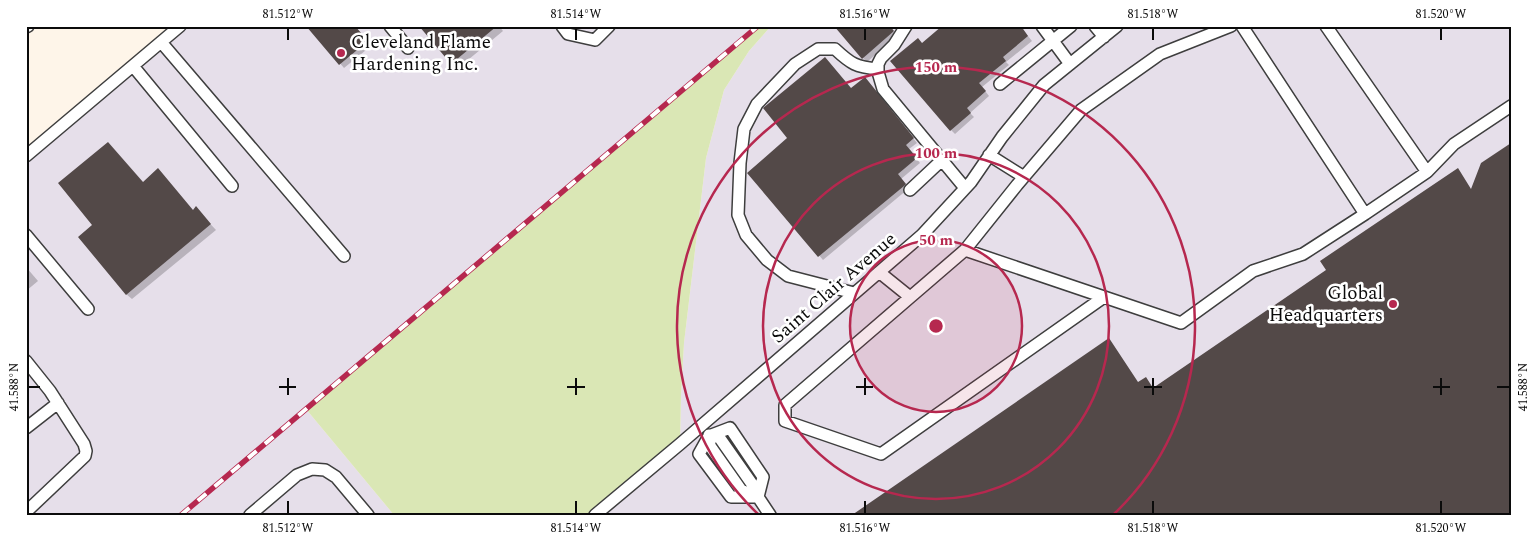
<svg xmlns="http://www.w3.org/2000/svg" width="1537" height="541" font-family="Spectral,serif">
<style>
.industrial{fill:#e6dfea}
.green{fill:#dae7b5}
.shadow{fill:#0003}
.building{fill:#534948}
.lines{fill:none;stroke-linecap:round;stroke-linejoin:round}
.minor-casing{stroke:#3e3e3e;stroke-width:14}
.minor{stroke:#fff;stroke-width:11}
.rail-casing{stroke:#b6284f;stroke-width:5.5}
.rail{stroke:#fff;stroke-width:4;stroke-dasharray:11;stroke-linecap:butt}
.ticks{fill:none;stroke:#0b0b0b;stroke-width:2}
.ring{fill:none;stroke:#b6284f;stroke-width:2.5}
.poi-dot{fill:#b6284f;stroke:#fff;stroke-width:2}
.labels{text-anchor:middle;dominant-baseline:central;stroke-width:5;stroke-linejoin:round;paint-order:stroke}
.poi-label{font-size:19px;fill:#0b0b0b;stroke:#fff;text-anchor:start}
.street-label{font-size:19px;fill:#0b0b0b;stroke:#fff}
.centre{fill:#b6284f;stroke:#fff;stroke-width:2.5}
.ring-label{font-size:15px;text-anchor:middle;font-weight:bold;fill:#b6284f;stroke:#fff;stroke-width:5;stroke-linejoin:round;paint-order:stroke}
.neatline{fill:none;stroke:#0b0b0b;stroke-width:2}
.ticks-label{font-size:12px;text-anchor:middle;fill:#0b0b0b}
</style>
<rect width="100%" height="100%" fill="#fef5e9"/>
<path class="industrial" d="M180 26H758L306 409 394 515H26V156Z
M771 26H1511V515H595L680 444 681 395 684 343 706 158 724 90 749 51Z"/>
<path class="green" d="M758 26H771L749 51 724 90 706 158 684 343 681 395 680 444 595 515H394L306 409Z"/>
<path class="shadow" d="M308 26H355L371 46 344 68Z
M421 26H499L503 31 457 69Z
M889 26 897 36 867 62 863 58Z
M1020 26 1032 41 1006 62 1009 65 982 87 989 96 970 113 974 117 955 134 951 130 923 45Z
M868 82 917 143 909 149 920 163 901 179 909 188 908 189 823 260 749 173 852 89Z
M144 183 193 211 201 214 216 230 132 299 126 294Z
M26 267 38 281 26 291Z"/>
<path class="building" d="M306 26H355L368 41 339 65Z
M419 26H497L451 64Z
M834 26H890L894 31 862 59Z
M942 26H1021L1028 36 1003 57 1006 61 979 83 986 91 967 108 971 113 950 131 890 61 918 38 922 43Z
M825 57 851 88 865 77 914 138 906 145 917 158 898 174 906 184 904 186 818 257 747 173 787 138 763 108Z
M108 142 143 182 158 168 193 210 196 206 211 224 126 295 78 237 92 225 58 183Z
M1511 143V515H852L1109 338 1138 382 1146 377 1153 388 1326 270 1320 261 1458 168 1471 189 1481 163Z"/>
<g class="lines">
<g class="minor-casing">
<path id="minor" d="M390 26 408 48
M562 26 568 34 595 40 609 26
M906 26 894 45 881 58 878 64V72L883 89 965 188
M1042 26 1070 64
M1095 26 1104 37
M1242 26 1365 214 1427 172 1326 26
M26 27 28 26
M161 42 344 256
M133 66 232 186
M1000 84 1071 26
M989 155 1024 177
M26 156 180 26
M1427 172 1454 144 1511 106
M910 190 942 160
M26 235 88 309
M965 250 1181 323 1253 271 1303 254 1365 214
M879 272 910 297
M854 293 788 276 767 260 746 235 738 215 740 163 744 129 757 104 795 64 818 49H835C851 64 856 67 878 69
M1104 297 881 454 785 421V405L965 250 1017 185 1081 110 1160 54 1231 26
M26 361 50 391 84 444 86 451 85 456 26 512
M26 428 58 403
M730 428 763 477 758 497H731L699 454 709 436Z
M709 435 710 446 741 490 753 495
M709 436 719 437 752 484 758 497 770 515
M250 515 297 475 312 469 325 470 336 477 368 515
M595 515 680 444 922 235 971 182 1002 137 1044 85 1117 26"/>
</g>
<use href="#minor" class="minor"/>
<g class="rail-casing">
<path id="rail" d="M181 515 758 26"/>
</g>
<use href="#rail" class="rail"/>
</g>
<path class="ticks" d="M288 28V40M576 28V40M865 28V40M1153 28V40M1441 28V40M288 378V395M576 378V395M865 378V395M1153 378V395M1441 378V395M28 387H40M279 387H296M567 387H585M856 387H873M1144 387H1162M1433 387H1450M1497 387H1510M288 501V514M576 501V514M865 501V514M1153 501V514M1441 501V514"/>
<circle cx="936" cy="326" r="86" fill="#b6284f" fill-opacity=".12"/>
<g class="ring">
<circle cx="936" cy="326" r="86"/>
<circle cx="936" cy="326" r="173"/>
<path d="M758 514A259 259 0 1 1 1114 514"/>
</g>
<g class="poi-dot">
<circle cx="341" cy="53" r="5"/>
<circle cx="1393" cy="304" r="5"/>
</g>
<g class="labels">
<g class="poi-label">
<text x="351" y="42">Cleveland Flame<tspan x="351" dy="22">Hardening Inc.</tspan></text>
<text x="1383" y="293" text-anchor="end">Global<tspan x="1383" dy="22">Headquarters</tspan></text>
</g>
<g class="street-label">
<text transform="translate(834 288) rotate(-41)">Saint Clair Avenue</text>
</g>
</g>
<circle cx="936" cy="326" r="8" class="centre"/>
<g class="ring-label">
<text x="936" y="72">150 m</text>
<text x="936" y="158">100 m</text>
<text x="936" y="245">50 m</text>
</g>
<rect width="1537" height="541" fill="none" stroke="#ffffff" stroke-width="55"/>
<rect x="28" y="28" width="1482" height="486" class="neatline"/>
<g class="ticks-label">
<text x="288" y="18">81.512°W</text>
<text x="576" y="18">81.514°W</text>
<text x="865" y="18">81.516°W</text>
<text x="1153" y="18">81.518°W</text>
<text x="1441" y="18">81.520°W</text>
<text transform="translate(1523 387) rotate(-90)" y="4">41.588°N</text>
<text transform="translate(14 387) rotate(-90)" y="4">41.588°N</text>
<text x="288" y="532">81.512°W</text>
<text x="576" y="532">81.514°W</text>
<text x="865" y="532">81.516°W</text>
<text x="1153" y="532">81.518°W</text>
<text x="1441" y="532">81.520°W</text>
</g>
</svg>
